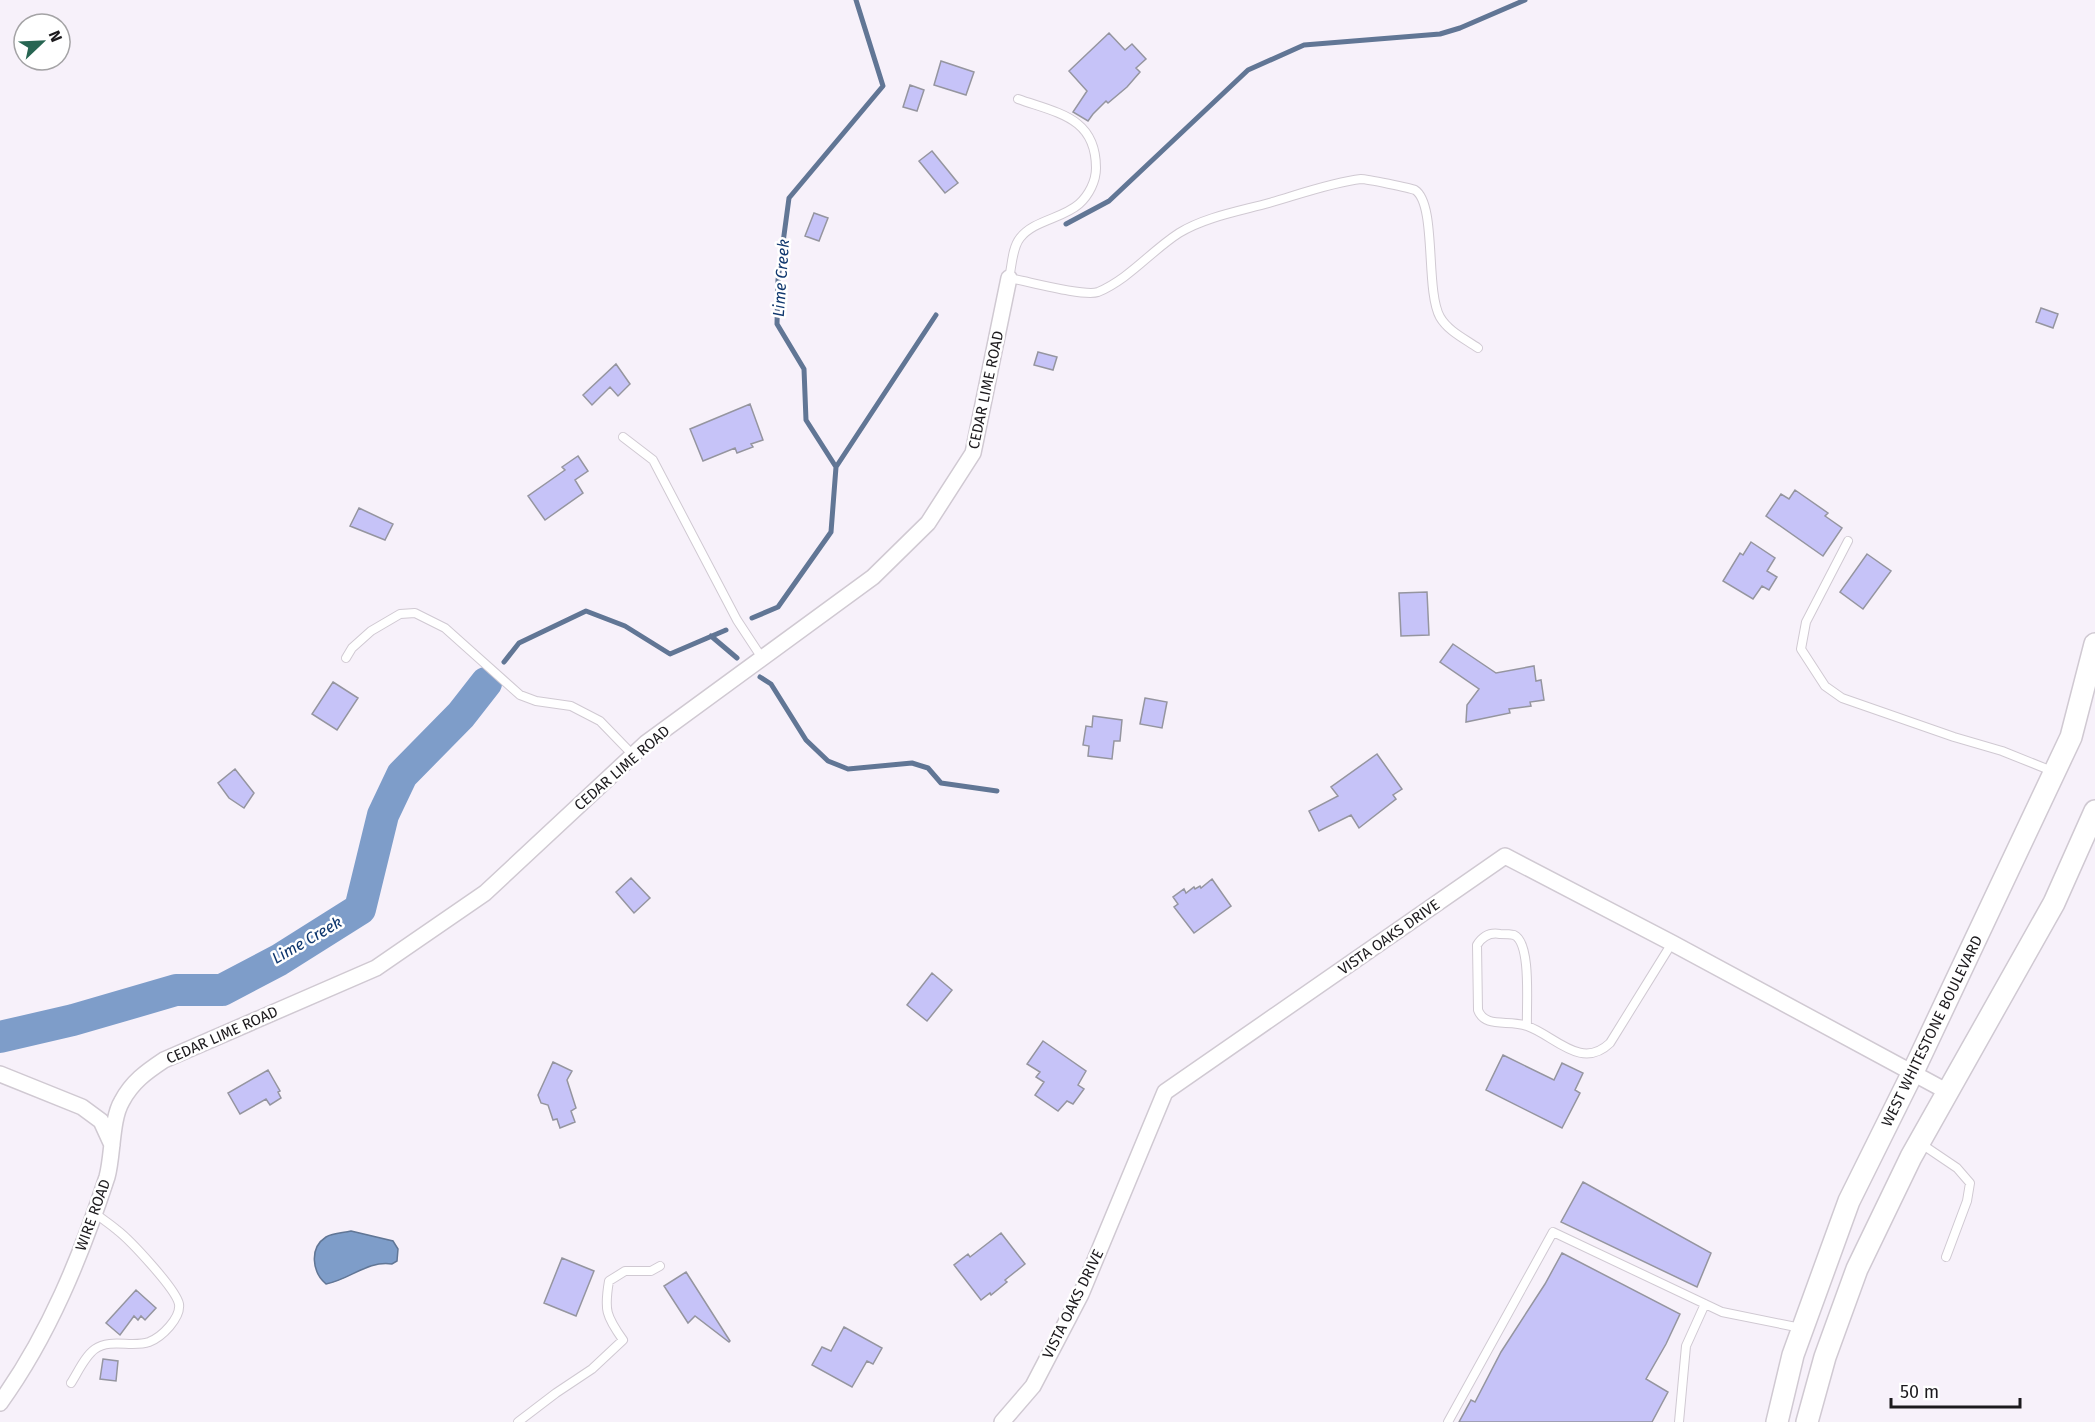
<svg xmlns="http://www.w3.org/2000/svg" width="2095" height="1422" font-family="'Fira Sans',sans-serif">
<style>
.water{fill:#7e9dc9;stroke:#617695;stroke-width:1.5}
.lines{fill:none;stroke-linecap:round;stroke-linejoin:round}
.stream{stroke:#617695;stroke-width:5}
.river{stroke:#7e9dc9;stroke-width:32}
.building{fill:#c6c3f8;stroke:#95959f;stroke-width:1.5}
.service-casing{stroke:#d0c9d2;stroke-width:10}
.minor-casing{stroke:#d0c9d2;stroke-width:18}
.secondary-casing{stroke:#d0c9d2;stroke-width:24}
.service{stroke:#fff;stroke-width:8}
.minor{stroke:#fff;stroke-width:15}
.secondary{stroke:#fff;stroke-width:21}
.labels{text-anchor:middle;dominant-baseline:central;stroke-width:5;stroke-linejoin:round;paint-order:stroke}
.street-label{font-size:15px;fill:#1c1a1d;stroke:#fff}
.water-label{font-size:16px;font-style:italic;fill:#0f376e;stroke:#fff}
</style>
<rect width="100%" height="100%" fill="#f7f1fa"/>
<path class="water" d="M351 1231 393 1241 398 1249 397 1261 392 1264C368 1260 349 1280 326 1284 312 1272 309 1248 326 1237 333 1233 343 1233 351 1231Z"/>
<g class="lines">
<path class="stream" d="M1066 224 1109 201 1248 70 1304 45 1440 34 1460 28 1525 0
M836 467 936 315
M752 618 778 607 831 532 836 467 806 420 804 369 777 324 778 280 789 198 883 86 856 0
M711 636 737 658
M504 662 519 643 586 611 625 626 670 654 726 630
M760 677 771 684 806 740 828 761 848 769 912 763 928 768 941 783 997 791"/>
<path class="river" d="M0 1037 73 1020 176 990H222L279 960 360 909 383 815 402 775 461 715 486 683"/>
</g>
<path class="building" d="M1109 33 1125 50 1132 44 1146 59 1136 68 1140 72 1127 87 1108 103 1106 101 1093 114 1088 121 1073 112 1087 91 1069 71Z
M941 61 974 72 966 95 934 85Z
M910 85 924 90 917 111 903 107Z
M932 151 958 183 945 193 919 161Z
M814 213 828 218 819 241 805 236Z
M2041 308 2058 314 2053 328 2036 322Z
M1038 352 1057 357 1053 370 1034 365Z
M616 364 630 384 618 396 610 387 592 405 583 395Z
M750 404 763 440 751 444 753 447 737 453 735 448 703 461 690 429Z
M578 456 588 471 575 480 583 493 545 520 528 496 565 470 562 467Z
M1795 490 1828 513 1825 516 1842 528 1823 556 1766 516 1781 494 1789 499Z
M359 508 393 524 385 540 350 526Z
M1751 542 1775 558 1767 571 1777 577 1769 590 1762 586 1753 599 1723 581 1740 553 1743 555Z
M1867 554 1891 571 1863 609 1840 592Z
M1427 592 1429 635 1401 636 1399 593Z
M1453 644 1496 673 1534 666 1536 681 1541 680 1544 700 1530 702 1531 706 1509 709 1510 713 1466 722 1467 705 1479 689 1440 662Z
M333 682 358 698 337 730 312 714Z
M1145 698 1167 702 1162 728 1140 724Z
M1093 716 1122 720 1120 741H1114L1112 759 1088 756 1089 746 1083 745 1086 726 1092 727Z
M1377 754 1402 789 1393 795 1396 799 1359 828 1351 815 1319 831 1309 811 1338 796 1331 787Z
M235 769 254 793 244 808 229 798 218 783Z
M631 878 650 898 634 913 616 892Z
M1212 879 1231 906 1194 933 1174 907 1178 904 1173 897 1184 889 1186 893 1194 887 1195 889 1200 886 1201 888Z
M932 973 952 990 927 1021 907 1005Z
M1043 1041 1086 1071 1078 1085 1084 1089 1073 1104 1067 1101 1058 1111 1035 1095 1044 1082 1036 1077 1040 1072 1027 1064Z
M1503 1055 1554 1080 1562 1063 1583 1073 1575 1090 1580 1093 1562 1128 1486 1090Z
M553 1062 572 1071 567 1080 576 1108 571 1111 575 1122 560 1128 557 1119 553 1120 548 1105 541 1103 538 1095Z
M268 1070 280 1091 278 1092 281 1098 270 1105 266 1099 240 1114 228 1093Z
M1583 1182 1711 1253 1697 1287 1561 1222Z
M1001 1233 1025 1264 1005 1280 1007 1282 991 1295 990 1293 981 1300 954 1265 968 1254 970 1257Z
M1562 1253 1680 1314 1666 1344 1646 1379 1668 1392 1652 1422H1459L1471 1400 1475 1402 1501 1352 1545 1284Z
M562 1258 594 1271 576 1316 544 1303Z
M686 1272 730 1341 729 1342 695 1316 688 1323 664 1286Z
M136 1290 156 1308 145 1320 141 1316 138 1320 134 1316 120 1335 106 1323Z
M844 1327 882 1348 873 1364 867 1361 852 1387 812 1365 822 1347 831 1351Z
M103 1359 118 1361 116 1381 100 1379Z"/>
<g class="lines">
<g class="service-casing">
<path id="service" d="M1018 99C1057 113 1096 117 1096 168 1096 181 1089 195 1079 204 1062 219 1034 220 1020 238 1012 248 1012 266 1009 278 1027 281 1084 297 1098 292 1129 279 1151 251 1179 233 1205 217 1240 211 1269 203 1297 195 1333 182 1361 179 1367 179 1410 188 1415 190 1437 204 1425 290 1440 317 1448 331 1465 339 1478 348
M623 437 653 460 737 620 762 658
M1848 541 1806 622 1801 649 1825 686 1842 698 1954 737 2002 751 2052 771
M346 658 352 648 371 631 400 614 415 613 445 628 520 695 536 701 571 706 600 721 633 755
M1527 1025C1526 1008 1532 943 1514 935 1510 934 1504 934 1500 934 1489 932 1482 937 1477 945L1478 1010C1485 1029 1509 1019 1527 1026 1554 1035 1581 1071 1610 1043L1672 943
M1920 1143 1957 1168 1970 1183 1967 1201 1946 1257
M71 1383C78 1372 85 1356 95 1349 111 1338 132 1348 149 1342 162 1337 181 1318 179 1304 176 1289 130 1240 117 1230 110 1224 102 1219 95 1213
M518 1422 556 1393 592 1369 623 1340C606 1316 604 1310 609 1281L625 1271H651L660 1266
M1448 1422 1553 1232 1722 1312 1801 1328
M1679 1422 1686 1346 1705 1304"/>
</g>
<g class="minor-casing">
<path id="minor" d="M0 1074 82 1107 101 1121 112 1145
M0 1403C49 1335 81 1256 107 1177 113 1156 111 1119 122 1101 132 1082 146 1072 164 1060L376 968 485 893 646 743 873 577 928 523 973 453 1009 278
M1002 1422 1033 1386 1081 1294 1165 1092 1505 856 1672 943 1948 1092"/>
</g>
<g class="secondary-casing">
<path id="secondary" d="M1777 1422 1793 1355 1849 1201 1912 1074 2071 737 2095 644
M1807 1422 1825 1357 1857 1269 1911 1157 2054 903 2095 811"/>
</g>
<use href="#service" class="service"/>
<use href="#minor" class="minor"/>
<use href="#secondary" class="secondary"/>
</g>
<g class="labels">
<g class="street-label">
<text transform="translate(986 390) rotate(-78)">CEDAR LIME ROAD</text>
<text transform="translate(622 768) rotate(-41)">CEDAR LIME ROAD</text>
<text transform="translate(1389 937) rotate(-35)">VISTA OAKS DRIVE</text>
<text transform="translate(1932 1031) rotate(-64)">WEST WHITESTONE BOULEVARD</text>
<text transform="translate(222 1035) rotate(-24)">CEDAR LIME ROAD</text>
<text transform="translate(93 1215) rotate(-70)">WIRE ROAD</text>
<text transform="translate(1073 1304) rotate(-64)">VISTA OAKS DRIVE</text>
</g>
<g class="water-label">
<text transform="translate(781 278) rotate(-86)">Lime Creek</text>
<text transform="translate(307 940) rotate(-30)">Lime Creek</text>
</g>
</g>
<g transform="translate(42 42) rotate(67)"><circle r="28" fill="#ffffff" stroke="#a4a3a5" stroke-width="1.5"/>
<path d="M0-4.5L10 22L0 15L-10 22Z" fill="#276552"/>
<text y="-9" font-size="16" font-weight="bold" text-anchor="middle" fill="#1c1a1d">N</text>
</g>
<path d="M1891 1398v9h129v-9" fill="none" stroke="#1c1a1d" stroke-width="3"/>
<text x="1900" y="1398" font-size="18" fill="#1c1a1d" stroke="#ffffff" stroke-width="4.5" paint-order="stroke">50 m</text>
</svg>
